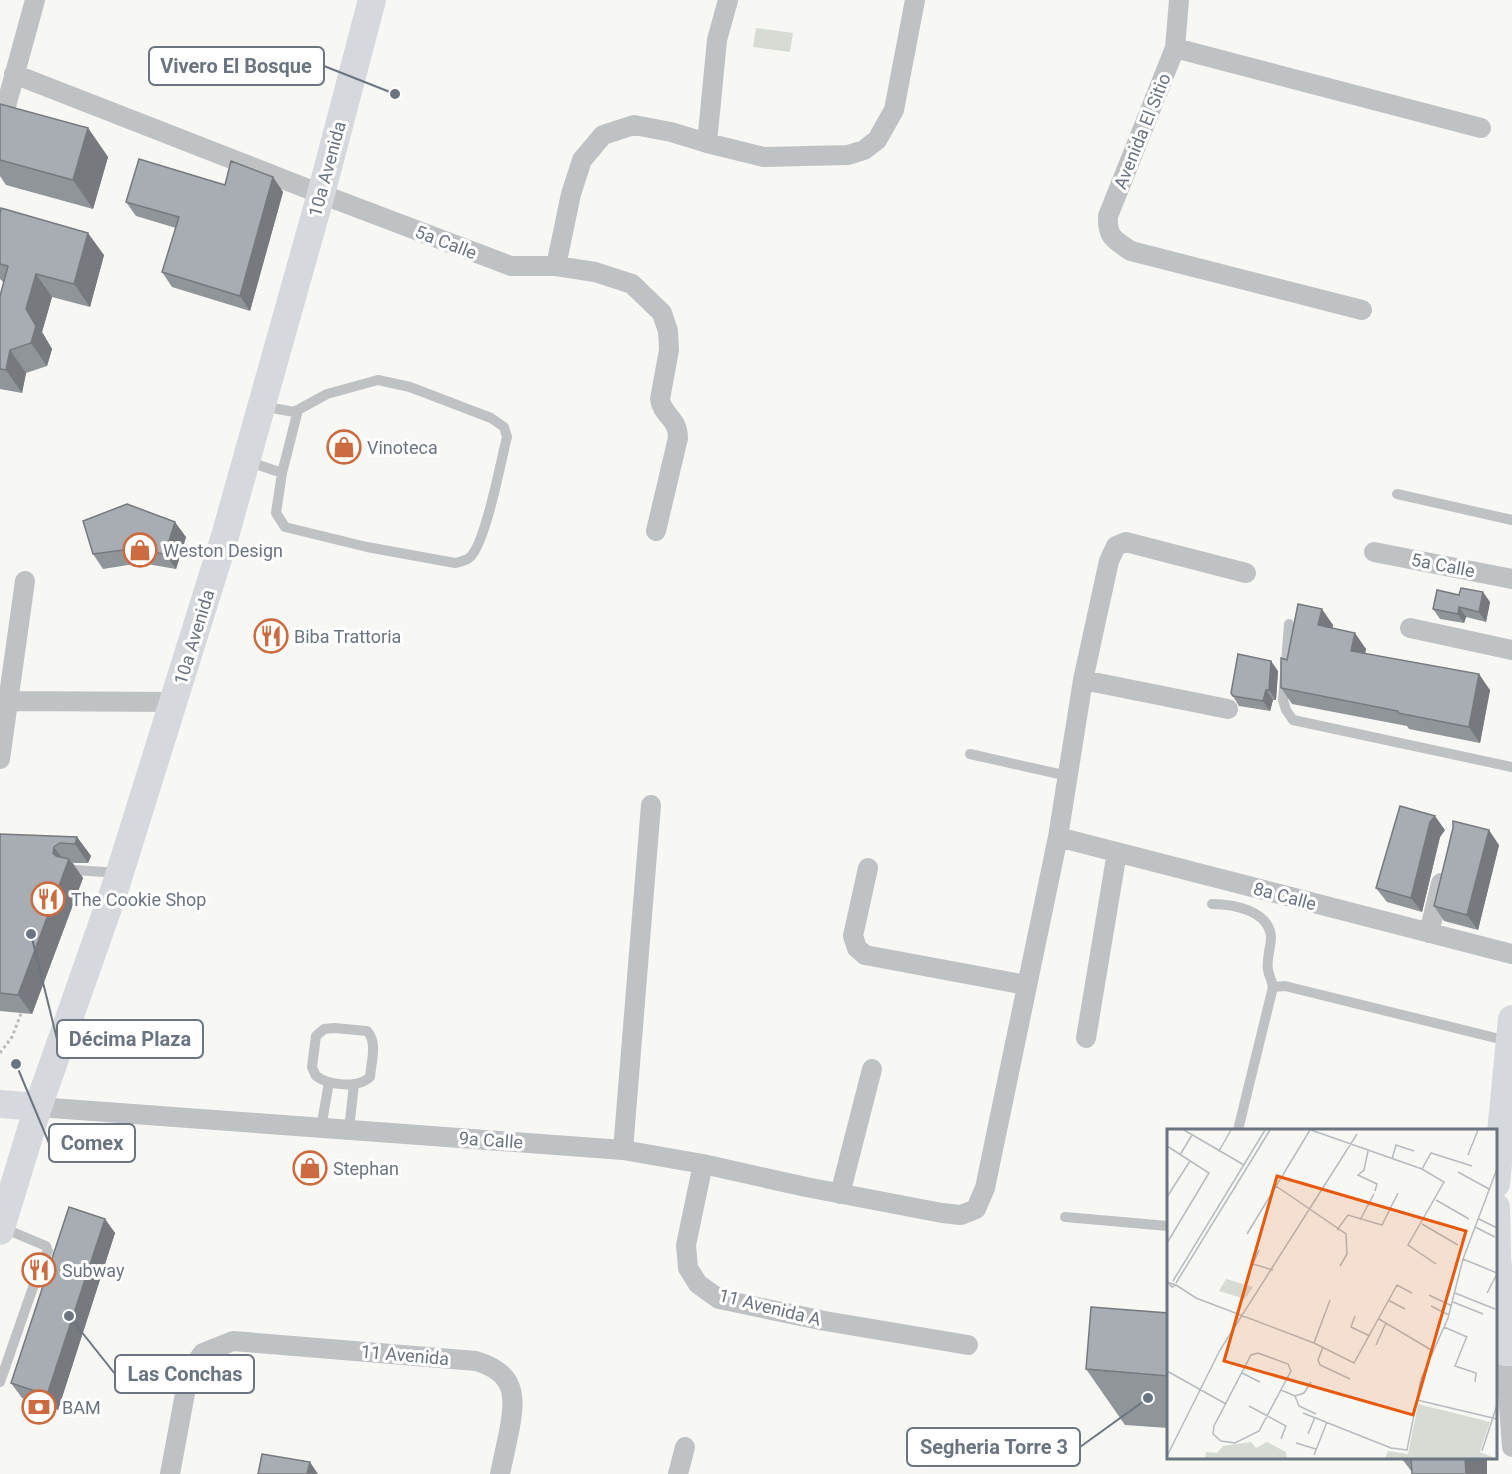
<svg xmlns="http://www.w3.org/2000/svg" width="1512" height="1474" font-family="Roboto,sans-serif">
<style>
.green{fill:#d6dbd4}
.lines{fill:none;stroke-linecap:round;stroke-linejoin:round}
.path{stroke:#b9bbbe;stroke-width:3;stroke-dasharray:3 3;stroke-linecap:butt}
.lane{stroke:#bfc2c5;stroke-width:10}
.street{stroke:#bfc2c5;stroke-width:20}
.secondary{stroke:#d5d8dc;stroke-width:28}
.wall{fill:#90959a}
.shaded-wall{fill:#76797d}
.building{fill:#a8adb3;stroke:#76797d;stroke-width:1.5}
.labels{text-anchor:middle;dominant-baseline:central;stroke-width:6;stroke-linejoin:round;paint-order:stroke}
.street-label{font-size:18px;fill:#6a7581;stroke:#fff}
.poi-label{font-size:18px;fill:#6a7581;stroke:#fff;text-anchor:start}
.inset-road{fill:none;stroke:#b6bbbf;stroke-width:1.5}
.view{fill:#e8590c;fill-opacity:0.15;stroke:#e8590c;stroke-width:3}
.inset-edge{fill:none;stroke:#6a7581;stroke-width:3}
.leader{fill:none;stroke:#6a7581;stroke-width:2}
.callout-dot{fill:#6a7581;stroke:#fff;stroke-width:2}
.callout{fill:#fff;stroke:#6a7581;stroke-width:2}
.callout-label{font-size:20px;text-anchor:middle;font-weight:bold;fill:#6a7581}
</style>
<rect width="100%" height="100%" fill="#f7f7f4"/>
<path class="green" d="M756 28 793 33 790 52 753 47Z"/>
<g class="lines">
<path class="path" d="M0 1053 12 1037 22 1011"/>
<path class="lane" d="M247 461 282 473 276 513 285 527 367 547 455 563C459 562 465 561 469 558 485 547 501 460 507 437L504 427 491 418 410 387 378 380 327 394 294 412 262 406
M282 473 298 410
M1397 494 1512 520
M1289 624 1283 700 1286 710 1293 720 1512 767
M970 754 1068 776
M74 870 120 873
M1212 904C1232 904 1269 910 1271 937 1271 948 1266 959 1268 970 1269 975 1272 982 1273 987
M334 1028 367 1031C378 1042 371 1063 370 1077 358 1089 328 1085 316 1076L312 1067 316 1036 324 1029Z
M321 1128 329 1082
M349 1130 354 1084
M1238 1130 1273 987 1285 986 1508 1041
M1065 1217 1168 1226
M0 1382 39 1270 48 1251 46 1246 3 1228"/>
<path class="street" d="M1179 0 1175 48 1108 216C1107 237 1114 240 1131 251L1362 310
M1175 48 1481 128
M14 74 321 194 511 266H556L595 272 632 284 662 313 668 331 669 350 660 399C662 416 678 417 678 438L656 531
M0 128 35 0
M707 143 717 40 728 0
M556 266 571 194 582 160 603 135 634 125 671 132 707 143 764 157 848 155 864 150 877 140 894 110 915 0
M1374 552 1512 579
M1410 628 1512 650
M1083 680 1228 709
M10 701 173 702
M0 759 25 581
M1058 837 1512 954
M868 868 853 936 857 948 865 955 1026 985
M1429 933 1441 883
M1086 1038 1117 852
M38 1107 623 1150 703 1164 806 1187 942 1213 961 1215 976 1209 985 1188 1058 837 1083 680 1109 561 1116 546 1126 542 1246 573
M623 1150 651 805
M703 1164 686 1245 688 1268 698 1284 719 1299 825 1321 968 1345
M840 1194 872 1069
M1505 1352 1512 1447
M170 1474 189 1372 203 1353 233 1341 476 1361C516 1373 516 1396 509 1432 506 1446 503 1460 500 1474
M678 1474 685 1447"/>
<path class="secondary" d="M0 1104 38 1107
M1496 1184 1512 1019
M1496 1207 1497 1256 1505 1352H1512
M0 1231 38 1107 116 885 225 536 321 194 372 0"/>
</g>
<path class="wall" d="M0 106 88 128 108 157 93 209 6 185 0 176Z
M273 177 283 192 250 311 172 287 162 272 176 228 136 216 126 202Z
M0 214 104 255 90 307 52 297 42 332 52 349 47 366 26 373 22 393 0 389V296L4 283 0 279Z
M186 537 176 569 141 563 103 569 93 554Z
M1459 595 1490 602 1486 622 1466 617 1464 623 1440 619 1433 609Z
M1333 625 1332 628 1366 649 1365 654 1490 690 1480 743 1409 729 1407 726 1292 704 1281 688 1287 660Z
M1278 671 1276 700H1273L1270 711 1239 706 1231 693Z
M1445 830 1440 837 1422 912 1387 902 1376 888Z
M0 834 77 837 91 856 88 863H73L83 878 32 1014 0 1011Z
M1499 845 1478 930 1444 921 1434 906Z
M105 1219 115 1233 58 1410 22 1398 11 1383Z
M1168 1313V1428L1125 1425 1086 1369Z
M1487 1458 1412 1472 1402 1459Z"/>
<path class="shaded-wall" d="M88 128 108 157 93 209 73 180Z
M273 177 283 192 250 311 240 296Z
M88 233 104 255 90 307 74 284Z
M36 274 52 297 42 332 52 349 47 366 31 343 26 309Z
M10 350 26 373 22 393 6 370Z
M175 522 186 537 176 569 165 554Z
M1483 592 1490 602 1486 622 1479 612Z
M1459 607 1466 617 1464 623 1458 614Z
M1322 609 1333 625 1330 641 1318 625Z
M1355 633 1366 649 1362 667 1351 651Z
M1271 661 1278 671 1276 700 1269 690Z
M1479 674 1490 690 1480 743 1469 727Z
M1266 690 1273 700 1270 711 1263 701Z
M1435 816 1445 830 1440 837 1422 912 1411 898 1430 822Z
M1489 830 1499 845 1478 930 1467 915Z
M77 837 91 856 88 863 75 844Z
M54 847 67 865 69 859 83 878 32 1014 18 995 53 853Z
M105 1219 115 1233 58 1410 47 1395Z
M1465 1458H1487V1474H1466Z
M310 1462 318 1474H307Z"/>
<path class="building" d="M0 104 88 128 73 180 0 160Z
M139 159 225 185 231 161 273 177 240 296 162 272 179 217 126 202Z
M1 208 88 233 74 284 36 274 26 309 36 326 31 343 10 350 6 370 0 369V296L8 266 0 264V214Z
M127 504 175 522 165 554 131 549 93 554 83 521Z
M1461 588 1483 592 1479 612 1459 607 1458 614 1433 609 1437 590 1459 595Z
M1298 604 1322 609 1318 625 1355 633 1351 651 1479 674 1469 727 1398 713V711L1281 688V658L1287 660Z
M1238 654 1271 661 1269 690H1266L1263 701 1233 696 1231 693Z
M1400 806 1435 816 1430 822 1411 898 1376 888Z
M1453 821 1489 830 1467 915 1434 906 1453 828Z
M0 834 77 837 75 844 60 843 54 847 53 853 56 856 69 859 18 995 0 993Z
M69 1207 105 1219 47 1395 11 1383Z
M1091 1307 1168 1313V1376L1086 1369Z
M262 1454 310 1462 307 1474H258Z
M1402 1458H1465L1466 1474H1412L1411 1459H1402Z"/>
<defs>
<g id="shop-ring" transform="scale(1.725)"><circle r="9.5" fill="#fff" stroke="#cc6b3f" stroke-width="1.5"/><path d="M-5-2.5h2.3a2.7 3.5 0 0 1 5.4 0H5L5.5 6h-11ZM-1.5-2.5h3a1.5 2.3 0 0 0-3 0Z" fill="#cc6b3f"/></g>
<g id="restaurant-ring" transform="scale(1.725)"><circle r="9.5" fill="#fff" stroke="#cc6b3f" stroke-width="1.5"/><path d="M-5-6h1v4h1v-4h1v4h1v-4h1v5L-1.5 .5V6h-2V.5L-5-1ZM5-6V6H3V1.5H1.5Q1.5-4 5-6Z" fill="#cc6b3f"/></g>
<g id="bank-ring" transform="scale(1.725)"><circle r="9.5" fill="#fff" stroke="#cc6b3f" stroke-width="1.5"/><path d="M-6-4H6V4H-6ZM0-2.3a2.3 2.3 0 1 0 0 4.6a2.3 2.3 0 1 0 0-4.6Z" fill="#cc6b3f"/></g>
</defs>
<g fill-rule="evenodd">
<use href="#shop-ring" x="344" y="447"/>
<use href="#shop-ring" x="140" y="550"/>
<use href="#restaurant-ring" x="271" y="636"/>
<use href="#restaurant-ring" x="48" y="899"/>
<use href="#shop-ring" x="310" y="1168"/>
<use href="#restaurant-ring" x="39" y="1270"/>
<use href="#bank-ring" x="39" y="1407"/>
</g>
<g class="labels">
<g class="street-label">
<text transform="translate(1142 131) rotate(-68)">Avenida El Sitio</text>
<text transform="translate(327 169) rotate(-75)">10a Avenida</text>
<text transform="translate(446 242) rotate(21)">5a Calle</text>
<text transform="translate(1443 565) rotate(11)">5a Calle</text>
<text transform="translate(194 637) rotate(-73)">10a Avenida</text>
<text transform="translate(1285 896) rotate(15)">8a Calle</text>
<text transform="translate(491 1140) rotate(4)">9a Calle</text>
<text transform="translate(770 1307) rotate(14)">11 Avenida A</text>
<text transform="translate(405 1355) rotate(5)">11 Avenida</text>
</g>
<g class="poi-label">
<text x="367" y="447">Vinoteca</text>
<text x="163" y="550">Weston Design</text>
<text x="294" y="636">Biba Trattoria</text>
<text x="71" y="899">The Cookie Shop</text>
<text x="333" y="1168">Stephan</text>
<text x="62" y="1270">Subway</text>
<text x="62" y="1407">BAM</text>
</g>
</g>
<g transform="translate(1167 1129)">
<rect width="330" height="330" fill="#f7f7f4"/>
<path d="M59 150 86 158 78 170 52 162ZM251 275 323 293 313 323 328 329H218L221 322 241 325ZM84 313 89 319 100 313 119 323 120 329H38L39 323 50 324 56 317Z" fill="#d6dbd4"/>
<path class="inset-road" d="M17 1 77 36M144 1 255 40 277 53 241 116 269 135M0 17 42 44 0 114M52 22 64 1M201 22 197 41 191 46 210 55 208 62M13 26 25 6M301 26 311 1M225 30 229 16 247 22M255 40 264 24 305 37M291 43 322 60M109 57 179 105 180 125 173 137M0 68 23 32M269 71 302 90M312 90 330 99M193 91 207 65M255 95 291 116M308 98 328 108M170 101 181 86 215 96 231 64M80 105 143 1M296 130 330 144M86 135 106 141M80 148 92 121M0 152 5 158 9 156 3 154M6 152 98 1M9 154 103 1M9 156 29 169 147 214 187 234 230 156 245 164M288 164 328 180M320 164 330 145M262 166 285 177M221 171 238 180M286 173 316 185M264 177 282 186M188 187 184 198 203 207M212 190 266 222M277 198 300 208M300 207 288 237 309 244 308 253M147 214 163 171M209 216 219 194M156 218 151 231 153 236 183 250M91 224 121 235 124 242 92 302 68 314 54 312 46 305 47 297 84 226ZM0 242 59 275M75 244 93 253M114 261 128 267 137 264 144 253M128 267 132 277 149 285M250 271 330 290M82 277 119 297 114 310M136 284 224 319 240 321 254 250 281 189 296 130 330 40M141 305 148 288M129 314 149 320M315 322 330 276M147 326 160 293M0 327 53 221 190 5"/>
<path class="view" d="M110 47 299 102 246 286 57 232Z"/>
<rect width="330" height="330" class="inset-edge"/>
</g>
<path class="leader" d="M395 94L324 66M31 934L57 1039M16 1064L49 1143M69 1316L115 1374M1148 1398L1080 1447"/>
<g class="callout-dot">
<circle cx="395" cy="94" r="6"/>
<circle cx="31" cy="934" r="6"/>
<circle cx="16" cy="1064" r="6"/>
<circle cx="69" cy="1316" r="6"/>
<circle cx="1148" cy="1398" r="6"/>
</g>
<g class="callout">
<rect x="149" y="47" width="175" height="38" rx="6"/>
<rect x="57" y="1020" width="146" height="38" rx="6"/>
<rect x="49" y="1124" width="86" height="38" rx="6"/>
<rect x="115" y="1355" width="139" height="38" rx="6"/>
<rect x="907" y="1428" width="173" height="38" rx="6"/>
</g>
<g class="callout-label">
<text x="236" y="73">Vivero El Bosque</text>
<text x="130" y="1046">Décima Plaza</text>
<text x="92" y="1150">Comex</text>
<text x="185" y="1381">Las Conchas</text>
<text x="994" y="1454">Segheria Torre 3</text>
</g>
</svg>
